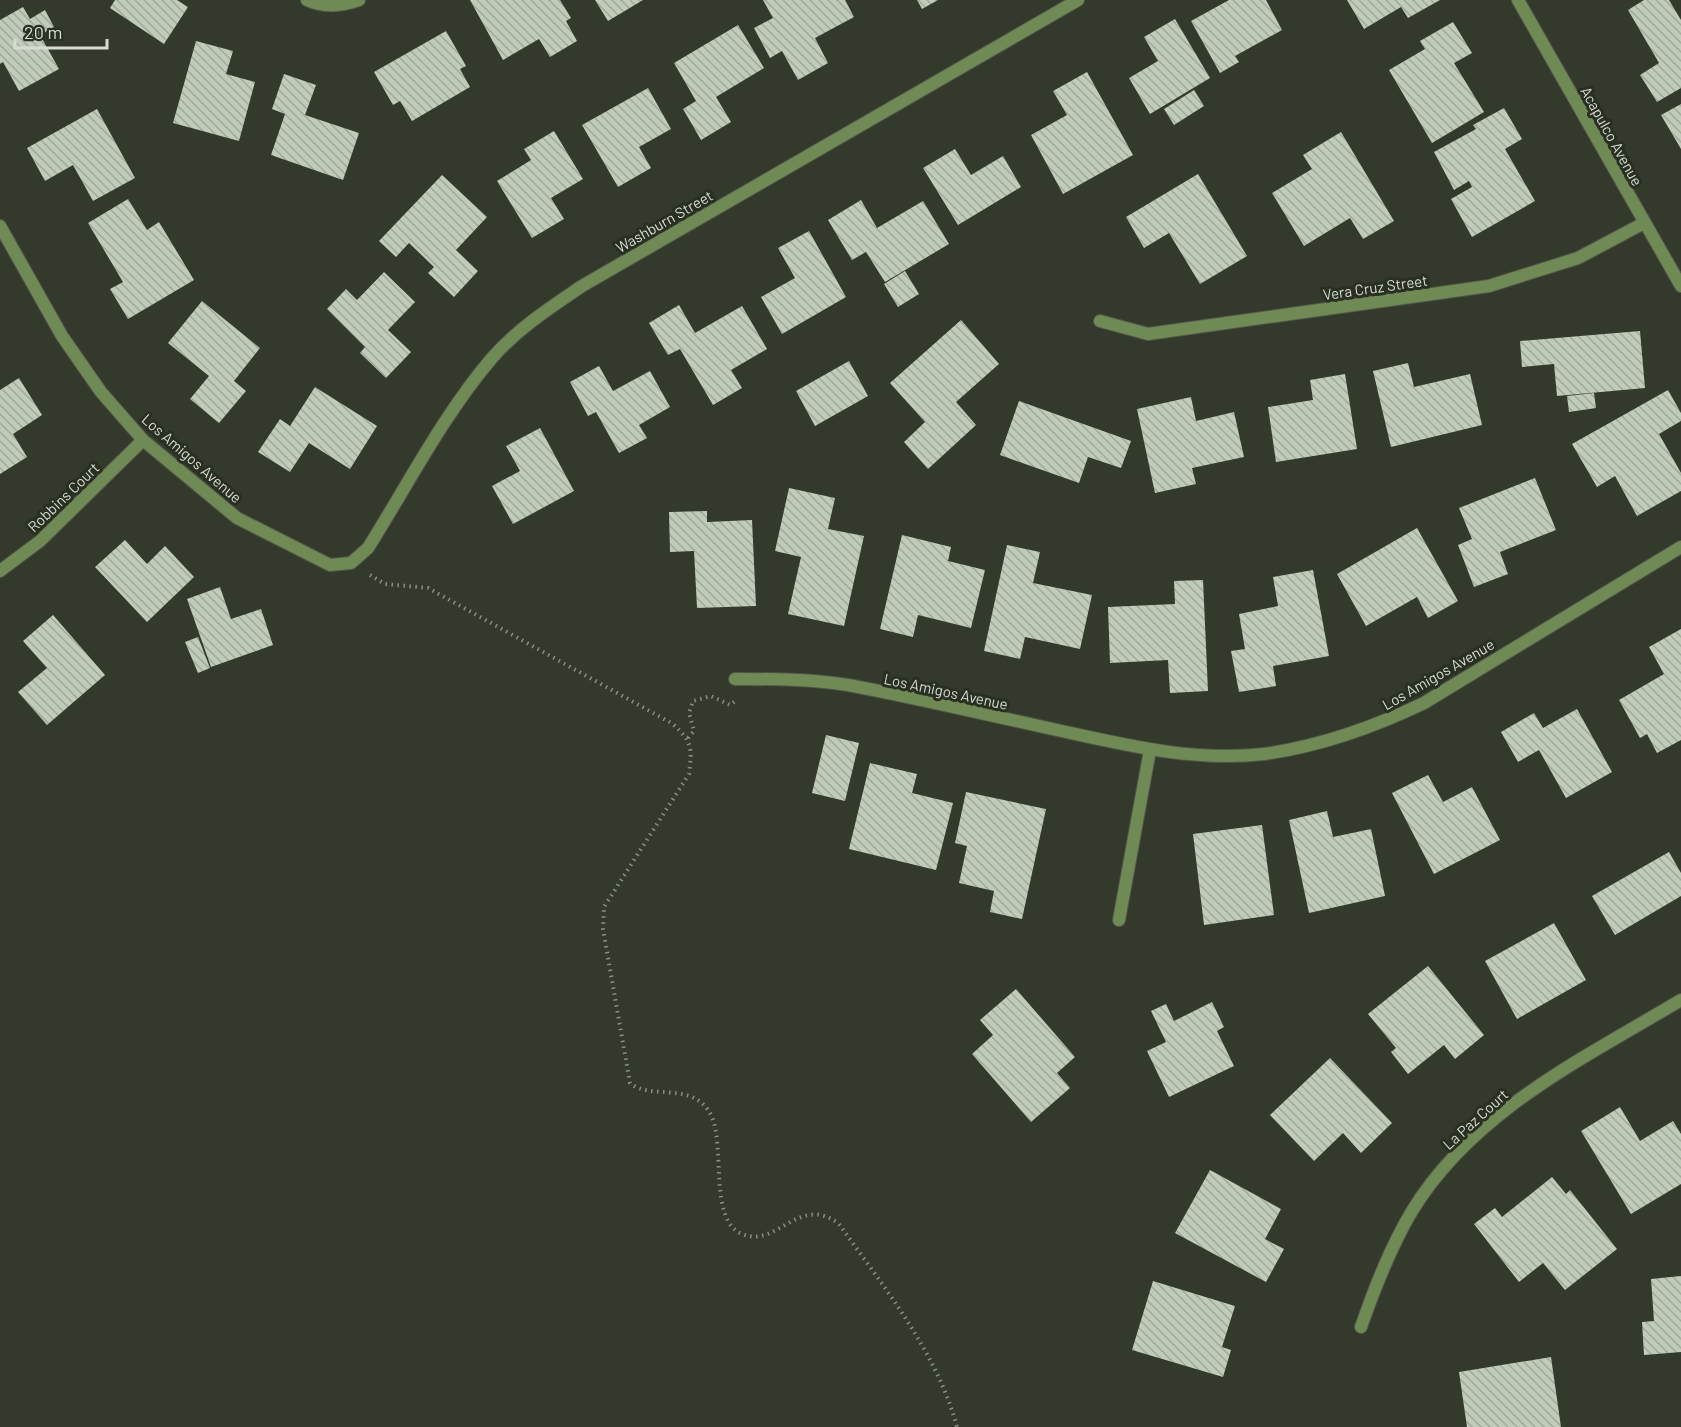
<svg xmlns="http://www.w3.org/2000/svg" width="1681" height="1427" font-family="Barlow,sans-serif">
<style>
.building{fill:url(#building-back-hatch)}
.lines{fill:none;stroke-linecap:round;stroke-linejoin:round}
.street-casing{stroke:#51574a;stroke-width:14}
.path{stroke:#898f84;stroke-width:4;stroke-dasharray:1.5 4.5;stroke-linecap:butt}
.street{stroke:#708a56;stroke-width:12}
.labels{text-anchor:middle;dominant-baseline:central;stroke-width:6;stroke-linejoin:round;paint-order:stroke}
.street-label{font-size:15px;fill:#d7dcd3;stroke:#293022}
</style>
<defs>
<pattern id="building-back-hatch" width="6" height="6" patternUnits="userSpaceOnUse" patternTransform="scale(1.5)"><rect width="6" height="6" fill="#c1cbba"/><path d="M-1 5l2 2M0 0l6 6M5-1l2 2" fill="none" stroke="#a1a99b"/></pattern>
</defs>
<rect width="100%" height="100%" fill="#333a2c"/>
<path class="building" d="M115 0H177L188 7 164 44 110 8Z
M470 0H560L571 18 566 21 577 41 550 57 539 39 503 60Z
M595 0H643L608 21Z
M763 0H845L854 17 815 38 828 63 798 80 782 51 770 58 754 28 773 18Z
M917 0H938L922 9Z
M1229 0H1266L1282 30 1235 56 1239 62 1220 73 1191 21Z
M1347 0H1440L1408 18 1401 7 1364 29Z
M1644 0H1669L1681 20V88L1657 102 1640 75 1659 63 1628 10Z
M23 7 30 19 45 10 54 27 40 35 59 69 19 91 3 62 0 64V20Z
M1175 19 1210 78 1150 114 1129 78 1158 61 1144 37Z
M1453 22 1472 53 1454 63 1484 112 1432 143 1389 70 1425 49 1420 41Z
M738 25 764 68 716 97 731 122 701 140 683 109 696 101 674 63Z
M446 31 466 66 460 69 470 87 412 121 400 101 393 105 374 72Z
M196 41 233 51 226 74 255 82 239 141 173 123Z
M1087 72 1133 155 1063 194 1031 135 1067 115 1053 91Z
M284 74 316 85 305 115 359 133 343 180 271 155 285 114 272 109Z
M648 88 671 129 639 147 651 168 618 187 582 125Z
M1194 90 1204 106 1174 125 1164 109Z
M1681 104V149L1661 115Z
M1504 108 1522 139 1505 149 1535 201 1472 237 1451 199 1472 187 1469 181 1454 190 1434 152 1476 129 1473 125Z
M97 109 135 178 93 201 73 165 45 181 27 148Z
M554 131 583 179 551 198 564 219 532 238 497 181 531 160 524 149Z
M1341 132 1394 221 1363 239 1350 218 1304 246 1272 193 1312 169 1303 155Z
M955 149 971 175 1003 156 1021 187 958 225 923 168Z
M1198 174 1247 256 1200 284 1169 233 1144 248 1126 217Z
M442 175 487 217 456 250 478 271 454 297 428 273 434 267 409 243 396 257 379 241Z
M128 199 147 230 159 222 194 280 128 319 110 289 123 282 88 223Z
M861 200 877 228 923 201 949 244 885 282 866 252 852 260 828 220Z
M809 231 846 297 782 334 761 297 795 278 778 248Z
M905 271 919 294 898 307 884 284Z
M384 272 415 302 388 330 411 352 386 378 360 353 365 347 327 309 346 289 357 300Z
M202 301 260 348 234 381 246 391 219 423 190 399 209 376 168 343Z
M679 305 695 333 742 306 767 349 731 370 742 388 713 405 680 349 668 355 649 323Z
M961 320 999 364 956 402 976 425 928 469 904 442 925 422 890 383Z
M1640 331 1645 388 1557 396 1554 364 1522 367 1520 341Z
M849 361 868 396 815 426 796 391Z
M1408 363 1414 387 1470 374 1482 425 1391 447 1373 371Z
M599 366 613 391 650 371 670 407 639 425 647 438 619 453 596 412 588 416 570 382Z
M1345 374 1357 449 1276 462 1268 407 1313 400 1310 380Z
M19 378 42 415 13 434 27 457 0 474V390Z
M315 387 377 426 350 469 309 443 290 472 258 452 280 419 290 426Z
M1668 390 1681 413V421L1659 434 1681 473V491L1637 516 1615 476 1597 487 1572 444Z
M1594 393 1596 408 1569 412 1567 396Z
M1191 397 1196 421 1234 412 1244 457 1192 468 1196 484 1155 493 1137 409Z
M1019 401 1131 441 1121 468 1088 457 1079 483 1000 455Z
M540 428 574 491 513 524 492 486 520 471 506 446Z
M1535 478 1556 530 1500 552 1508 574 1474 587 1458 545 1472 539 1459 508Z
M789 488 835 498 828 529 864 536 844 626 788 614 801 557 775 551Z
M707 511V522L752 520 756 606 697 608 694 551 670 552 669 512Z
M1417 528 1458 601 1428 618 1417 597 1366 626 1337 574Z
M902 535 951 547 948 561 985 570 971 628 918 615 913 637 880 629Z
M125 540 147 564 165 546 194 577 147 622 95 567Z
M1007 545 1040 552 1033 583 1092 595 1080 649 1025 637 1020 659 984 651Z
M1313 570 1329 656 1273 666 1276 686 1239 692 1231 651 1245 649 1239 614 1278 606 1273 577Z
M1203 580 1208 691 1170 693 1168 660 1110 663 1108 607 1175 604 1174 581Z
M220 587 231 619 261 609 273 645 211 667 187 599Z
M53 615 105 675 47 725 18 692 47 668 23 641Z
M1681 629V740L1657 753 1647 734 1640 738 1619 700 1664 674 1649 647Z
M198 637 210 668 198 673 185 642Z
M1577 709 1612 772 1566 798 1539 750 1518 762 1501 732 1534 713 1543 728Z
M826 735 859 743 845 801 812 793Z
M870 763 917 774 912 793 953 803 936 870 849 849Z
M1428 775 1443 802 1472 787 1500 840 1434 874 1392 793Z
M966 792 1046 809 1022 919 990 912 994 891 959 883 967 846 955 843Z
M1327 811 1333 837 1371 829 1385 896 1309 913 1289 820Z
M1262 825 1274 915 1204 925 1193 834Z
M1669 852 1681 873V896L1615 935 1592 896Z
M1554 923 1586 980 1517 1019 1485 961Z
M1428 966 1484 1035 1455 1059 1444 1045 1408 1074 1391 1052 1396 1048 1368 1014Z
M1016 989 1075 1057 1057 1073 1070 1088 1031 1122 972 1054 993 1035 980 1020Z
M1212 1002 1224 1027 1217 1031 1234 1066 1169 1097 1147 1051 1166 1042 1151 1011 1166 1004 1174 1021Z
M1330 1058 1392 1123 1361 1153 1343 1133 1314 1161 1270 1115Z
M1620 1107 1640 1141 1673 1121 1681 1134V1184L1631 1214 1581 1131Z
M1210 1170 1281 1209 1265 1239 1284 1249 1266 1282 1175 1233Z
M1552 1177 1566 1194 1570 1190 1617 1249 1565 1290 1543 1263 1519 1282 1474 1224 1495 1208 1502 1217Z
M1681 1276V1352L1644 1355 1642 1322 1654 1321 1651 1279Z
M1153 1281 1235 1306 1222 1347 1231 1350 1223 1377 1132 1350Z
M1551 1357 1561 1427H1467L1459 1372Z"/>
<g class="lines">
<g class="street-casing">
<path id="street" d="M307 0C325 8 341 6 359 0
M1518 0 1681 286
M0 226 62 336 101 392 143 440 237 518 330 565 351 563 368 548C407 486 444 414 492 358 517 329 550 308 582 286L1078 0
M1100 321 1148 334 1489 286 1578 258 1644 223
M0 571 40 541 143 440
M735 679C773 679 811 679 848 685 918 698 988 715 1057 730 1125 745 1194 762 1264 754 1321 746 1372 728 1424 703L1681 547
M1119 920 1150 750
M1361 1327C1375 1287 1390 1248 1412 1211 1473 1111 1584 1058 1681 1000"/>
</g>
<path class="path" d="M370 575 385 584 428 588 673 724C693 743 692 748 689 774L604 907 603 929 630 1083C651 1101 693 1080 711 1115 726 1145 708 1220 742 1234 777 1249 799 1193 839 1224 883 1286 937 1352 957 1427
M688 738 694 731 689 713 693 701 711 696 730 705 735 701"/>
<use href="#street" class="street"/>
</g>
<g class="labels">
<g class="street-label">
<text transform="translate(1612 136) rotate(61)">Acapulco Avenue</text>
<text transform="translate(664 221) rotate(-30)">Washburn Street</text>
<text transform="translate(1375 287) rotate(-8)">Vera Cruz Street</text>
<text transform="translate(192 458) rotate(41)">Los Amigos Avenue</text>
<text transform="translate(63 497) rotate(-44)">Robbins Court</text>
<text transform="translate(1438 674) rotate(-30)">Los Amigos Avenue</text>
<text transform="translate(946 691) rotate(12)">Los Amigos Avenue</text>
<text transform="translate(1475 1119) rotate(-42)">La Paz Court</text>
</g>
</g>
<path d="M15 39v9h92v-9" fill="none" stroke="#d7dcd3" stroke-width="3"/>
<text x="24" y="39" font-size="18" fill="#d7dcd3" stroke="#293022" stroke-width="4.5" paint-order="stroke">20 m</text>
</svg>
